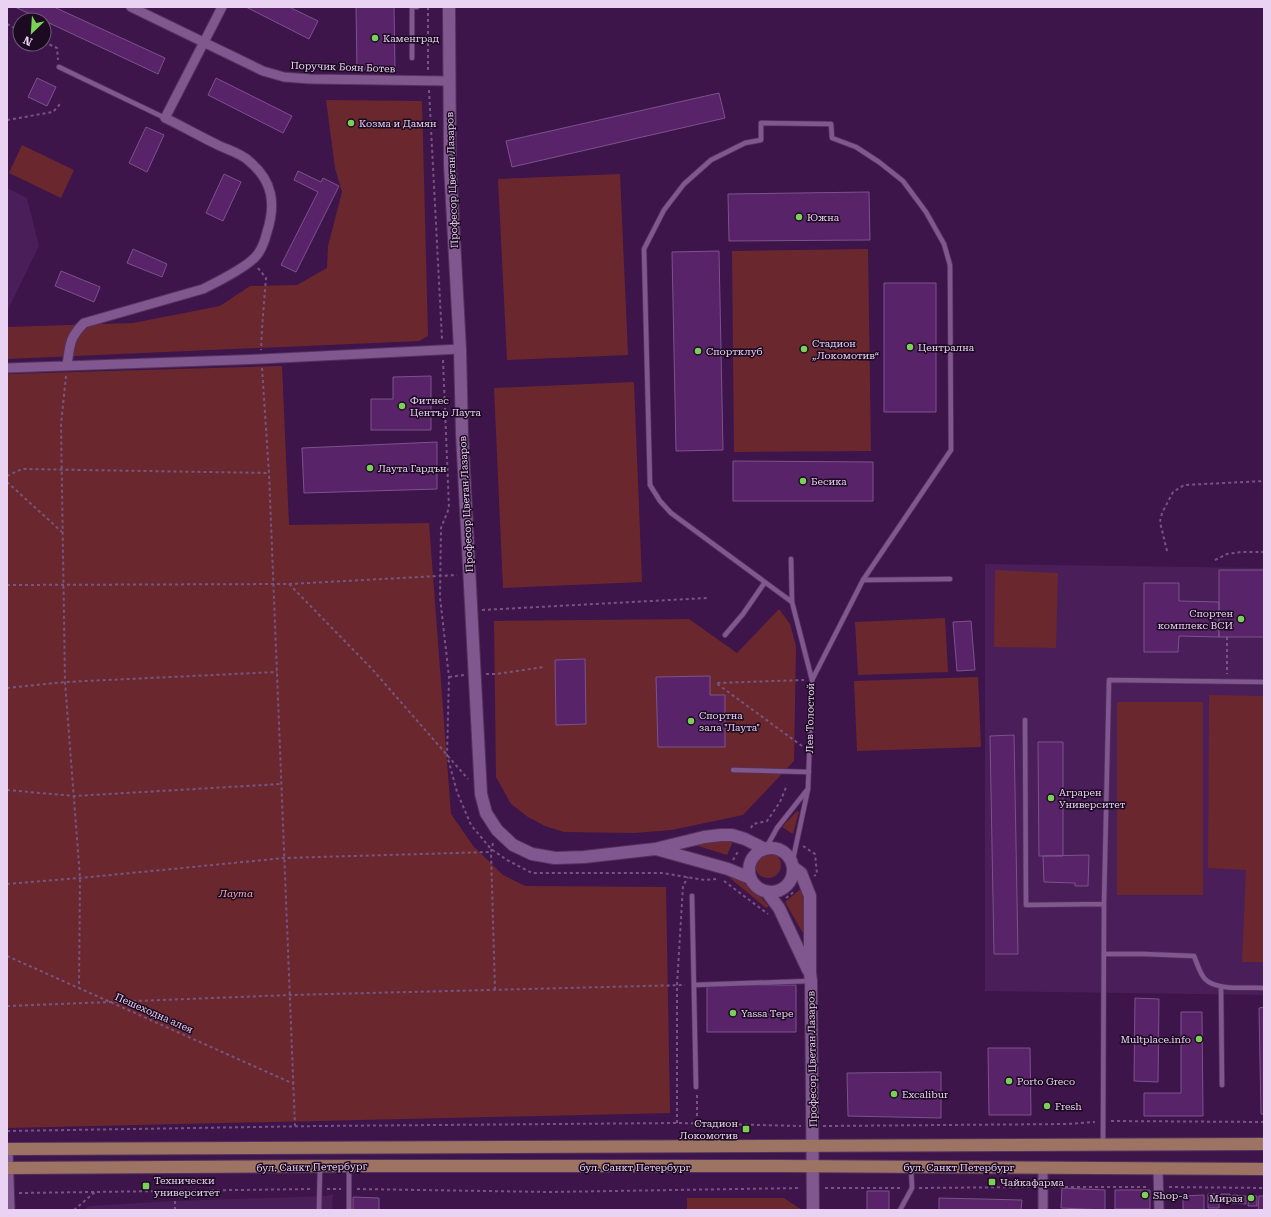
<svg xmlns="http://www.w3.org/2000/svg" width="1271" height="1217" font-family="'Roboto Serif',serif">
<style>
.built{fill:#4a1e58}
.green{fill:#6a282e}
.building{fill:#582368;stroke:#7c528b}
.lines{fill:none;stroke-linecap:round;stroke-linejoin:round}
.service-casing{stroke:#53325e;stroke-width:6}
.minor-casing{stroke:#53325e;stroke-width:11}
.tertiary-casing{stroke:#53325e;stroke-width:14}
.primary-casing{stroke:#53325e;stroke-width:14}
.path{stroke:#775482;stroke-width:2;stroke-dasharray:3 3;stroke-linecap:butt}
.service{stroke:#815790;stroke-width:4.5}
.minor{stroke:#815790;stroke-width:9}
.tertiary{stroke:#815790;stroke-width:12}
.primary{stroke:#9d7464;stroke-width:12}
.poi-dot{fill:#7bd156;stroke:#1b0a21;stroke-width:1.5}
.labels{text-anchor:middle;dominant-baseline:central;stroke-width:3;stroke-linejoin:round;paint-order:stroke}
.poi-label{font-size:10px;fill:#ead2f2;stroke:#1b0a21;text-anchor:start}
.street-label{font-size:10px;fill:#ead2f2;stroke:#1b0a21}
.park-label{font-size:10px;font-style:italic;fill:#f9acae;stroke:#1b0a21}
</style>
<rect width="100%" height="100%" fill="#3d154a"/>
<path class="built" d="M7 188 27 198 39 246 7 312Z
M985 564 1264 568V995L985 991Z
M333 1194 332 1210H83L89 1206 175 1201 327 1196Z"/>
<path class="green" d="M326 100 422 101 428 336 419 341 7 359V327L133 323 220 306 250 286 297 285 327 268 328 246 342 192 335 168Z
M22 145 74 170 61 198 9 173Z
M620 174 628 355 507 360 498 179Z
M868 249 871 451 734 452 732 251Z
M282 366 289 525 429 523 451 814 474 847 503 875 525 886 666 887 670 1113 7 1128V374Z
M634 382 642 582 503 588 494 388Z
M995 570 1058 573 1056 648 994 647Z
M779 609 790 624 796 646 794 761 743 815 672 830 634 833 564 832 545 826 528 817 511 804 496 777 494 621 689 619 737 653Z
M945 618 948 672 858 675 855 622Z
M978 677 981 747 857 751 854 681Z
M1209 695 1264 696V962H1242L1246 870 1208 868Z
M1117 702H1203V895H1117Z
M797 811 799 812 793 834 782 827Z
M734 839 727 855 695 845 696 842Z
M755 865a13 13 0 1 1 26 0a13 13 0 1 1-26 0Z
M730 872 754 890 769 906 766 908 730 878Z
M802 888 805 930 803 933 785 902Z
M687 1198H784L802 1210H687Z"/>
<path class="building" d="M15 7H54L165 58 158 74Z
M246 7H289L318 21 309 39Z
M356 7H394L395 70H357Z
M37 78 56 87 47 106 28 97Z
M216 78 292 116 283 133 208 95Z
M719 93 725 118 512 167 506 141Z
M146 127 164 135 147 172 129 163Z
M298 171 321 182 323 178 339 186 296 272 281 265 318 192 294 180Z
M224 174 241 182 223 221 206 213Z
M869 192 870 240 729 241 728 194Z
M133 249 167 264 162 277 127 263Z
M719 251 723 450 676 451 672 252Z
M61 271 100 287 94 302 55 286Z
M884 283H936V412H884Z
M431 376V430H371V399H393V377Z
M437 442V489L304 493 302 448Z
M733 461 873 462V501H733Z
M1219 570H1264V637H1219Z
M1144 583H1179V601L1219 602V637L1179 636 1178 652H1144Z
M971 621 975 670 957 671 953 622Z
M585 659 586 724 556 725 555 660Z
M710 676V695H725V747H658L656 677Z
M1014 735 1018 954H994L990 736Z
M1038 742H1063V856H1039Z
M1089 855 1088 886H1075V883L1044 882 1043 856Z
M707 985H796V1032H707Z
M1135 998 1159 999 1158 1082 1134 1081Z
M1264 1007V1114H1261L1259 1008Z
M1181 1012H1202L1203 1116H1144V1093H1181Z
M988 1048H1030L1031 1115H989Z
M941 1072V1118L848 1116 847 1073Z
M1062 1188 1105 1190V1210L1061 1208Z
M1115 1190H1150V1209H1115Z
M867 1191H889V1210H867Z
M1208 1194H1219V1208H1208Z
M1221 1194H1230V1202H1221Z
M1204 1195V1210H1183V1196Z
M1233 1195 1246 1196V1204L1232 1203Z
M1249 1196H1257V1206H1248Z
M1259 1196H1264V1210H1258Z
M353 1197 379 1198V1210H353Z
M939 1198 1022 1200 1021 1210H939Z"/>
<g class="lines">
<g class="service-casing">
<path id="service" d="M412 58V7H417
M59 67 165 118
M791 559 792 602 812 680 808 789 792 864
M863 580 950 579
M792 602 671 513 660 501 650 485 644 249 664 210 684 184 711 160 745 143 761 140V123L831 124 832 138 856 147 879 162 903 181 926 212 944 244 950 265 951 450 863 580 812 680
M725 635 743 614 765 582
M1025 720 1026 905 1104 904
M733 770 809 772
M766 848 777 828 807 790
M692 896 696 1087
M1104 954H1144L1194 956C1197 963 1200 974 1205 979 1216 991 1248 987 1264 988
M694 985 809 981
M1221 987 1222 1085
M1103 1144 1104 904 1109 680 1264 682
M319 1210 320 1167
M349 1210V1166
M900 1210 912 1188 911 1167"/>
</g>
<g class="minor-casing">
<path id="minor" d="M131 7 263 71 284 77 310 79 449 81
M67 365C70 345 69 338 84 323L203 289C217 282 248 267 257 255 262 249 265 240 267 232 276 204 273 181 249 161 242 154 229 150 220 146 201 137 184 127 165 118L222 7
M7 368 261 359 460 349
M8 1149 10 1210
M1158 1168 1159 1210
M1043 1210V1168"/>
</g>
<g class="tertiary-casing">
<path id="tertiary" d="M449 7 450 165 460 349 462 434 481 794 486 813 497 830 513 845 532 854 555 858 584 857 655 849 704 837 721 835H732L745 839 765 849
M749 870a22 22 0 1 1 44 0a22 22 0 1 1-44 0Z
M656 849 728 869 750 878
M793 867 801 873 810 896V973L811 981 813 1210
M767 892 779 908 808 970"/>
</g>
<g class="primary-casing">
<path id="primary" d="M7 1149 1264 1144
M7 1168 349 1166H781L1264 1169"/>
</g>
<path class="path" d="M428 7V70
M7 24 20 31
M44 42 57 48 58 60
M429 90 442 339
M7 120 53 112 60 104
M258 268 266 278 262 328 261 350
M443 360 449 508 441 528 440 597 449 677 447 755 457 792 471 825 491 849 507 860 532 873H662L705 880 716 879
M262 368 269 473 295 1126
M66 376 61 424 65 682 80 878 79 988
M7 476 22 469 269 473
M7 482 62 532
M1167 551 1160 522 1162 513 1173 492 1184 485 1264 481
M1215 560 1227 554 1241 552H1264
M289 584 457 575
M7 585 289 584 372 669 468 779
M482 610 707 598
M1227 637V674
M486 674H496L544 667
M449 677 464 675
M7 688 65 682 277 672
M802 746 716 683 804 680
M7 790 74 796 281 784
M751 828 753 824 767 821 780 802 787 785
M493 843 491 852 495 989
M803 846 815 854 817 874 814 876
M733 860 739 850
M724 881 768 914
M7 884 80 878 284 858 491 852
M786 898 795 891
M7 956 294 1084
M7 1006 290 995 685 985
M697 1095V1123
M1111 1121 1264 1122
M677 1123V985L683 886 688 877
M823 1126 1067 1124 1095 1122
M7 1131 318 1126 677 1123 801 1126
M1053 1187H1149
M1169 1187 1264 1188
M825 1188H903
M919 1188 1033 1187
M327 1189H341
M357 1189 549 1192 801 1188
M19 1193 311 1189
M175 1201V1210
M74 1210 95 1192"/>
<use href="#service" class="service"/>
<use href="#minor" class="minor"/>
<use href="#tertiary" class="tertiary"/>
<use href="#primary" class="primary"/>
</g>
<g class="poi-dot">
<circle cx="375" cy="38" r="4"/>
<circle cx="351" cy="123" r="4"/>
<circle cx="799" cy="217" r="4"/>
<circle cx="910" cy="347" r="4"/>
<circle cx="804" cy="349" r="4"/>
<circle cx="698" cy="351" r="4"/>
<circle cx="402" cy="406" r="4"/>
<circle cx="370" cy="468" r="4"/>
<circle cx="803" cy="481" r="4"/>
<circle cx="1241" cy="619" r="4"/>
<circle cx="691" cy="721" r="4"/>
<circle cx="1051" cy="798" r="4"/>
<circle cx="733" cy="1013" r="4"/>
<circle cx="1199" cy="1039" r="4"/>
<circle cx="1009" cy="1081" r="4"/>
<circle cx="894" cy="1094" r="4"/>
<circle cx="1047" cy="1106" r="4"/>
<rect x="742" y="1125" width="8" height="8" rx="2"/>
<rect x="988" y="1178" width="8" height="8" rx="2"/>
<rect x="142" y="1182" width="8" height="8" rx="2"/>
<circle cx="1145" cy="1195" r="4"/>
<circle cx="1251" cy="1198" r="4"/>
</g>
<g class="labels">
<g class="poi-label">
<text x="383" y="38">Каменград</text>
<text x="359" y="123">Козма и Дамян</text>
<text x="807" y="217">Южна</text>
<text x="812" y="343">Стадион<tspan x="812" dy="12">„Локомотив“</tspan></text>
<text x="918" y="347">Централна</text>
<text x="706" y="351">Спортклуб</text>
<text x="410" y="400">Фитнес<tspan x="410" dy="12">Център Лаута</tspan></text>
<text x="378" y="468">Лаута Гардън</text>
<text x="811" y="481">Бесика</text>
<text x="1233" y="613" text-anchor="end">Спортен<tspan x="1233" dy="12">комплекс ВСИ</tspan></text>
<text x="699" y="715">Спортна<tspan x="699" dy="12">зала "Лаута"</tspan></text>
<text x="1059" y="792">Аграрен<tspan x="1059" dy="12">Университет</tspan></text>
<text x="741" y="1013">Yassa Tepe</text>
<text x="1191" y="1039" text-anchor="end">Multplace.info</text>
<text x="1017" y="1081">Porto Greco</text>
<text x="902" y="1094">Excalibur</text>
<text x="1055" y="1106">Fresh</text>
<text x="738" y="1123" text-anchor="end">Стадион<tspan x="738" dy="12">Локомотив</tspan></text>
<text x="154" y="1180">Технически<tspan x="154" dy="12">университет</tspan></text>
<text x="1000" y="1182">Чайкафарма</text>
<text x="1153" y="1195">Shop-a</text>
<text x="1243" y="1198" text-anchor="end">Мирая</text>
</g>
<g class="street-label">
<text transform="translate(343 67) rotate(2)">Поручик Боян Ботев</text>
<text transform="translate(452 180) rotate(-92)">Професор Цветан Лазаров</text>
<text transform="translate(466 504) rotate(-93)">Професор Цветан Лазаров</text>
<text transform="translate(810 718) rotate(-89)">Лев Толостой</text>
<text transform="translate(154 1013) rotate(24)">Пешеходна алея</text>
<text transform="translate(812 1059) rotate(-91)">Професор Цветан Лазаров</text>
<text transform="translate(312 1167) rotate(-1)">бул. Санкт Петербург</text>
<text x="635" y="1167">бул. Санкт Петербург</text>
<text x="959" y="1167">бул. Санкт Петербург</text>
</g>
<g class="park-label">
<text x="236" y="893">Лаута</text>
</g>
</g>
<rect width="1271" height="1217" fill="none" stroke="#ead2f2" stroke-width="16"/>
<g transform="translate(32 32) rotate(205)"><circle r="19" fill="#1b0a21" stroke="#6e5a75"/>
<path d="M0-3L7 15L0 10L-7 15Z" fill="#7bd156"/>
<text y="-6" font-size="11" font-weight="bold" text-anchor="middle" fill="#ead2f2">N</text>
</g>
</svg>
